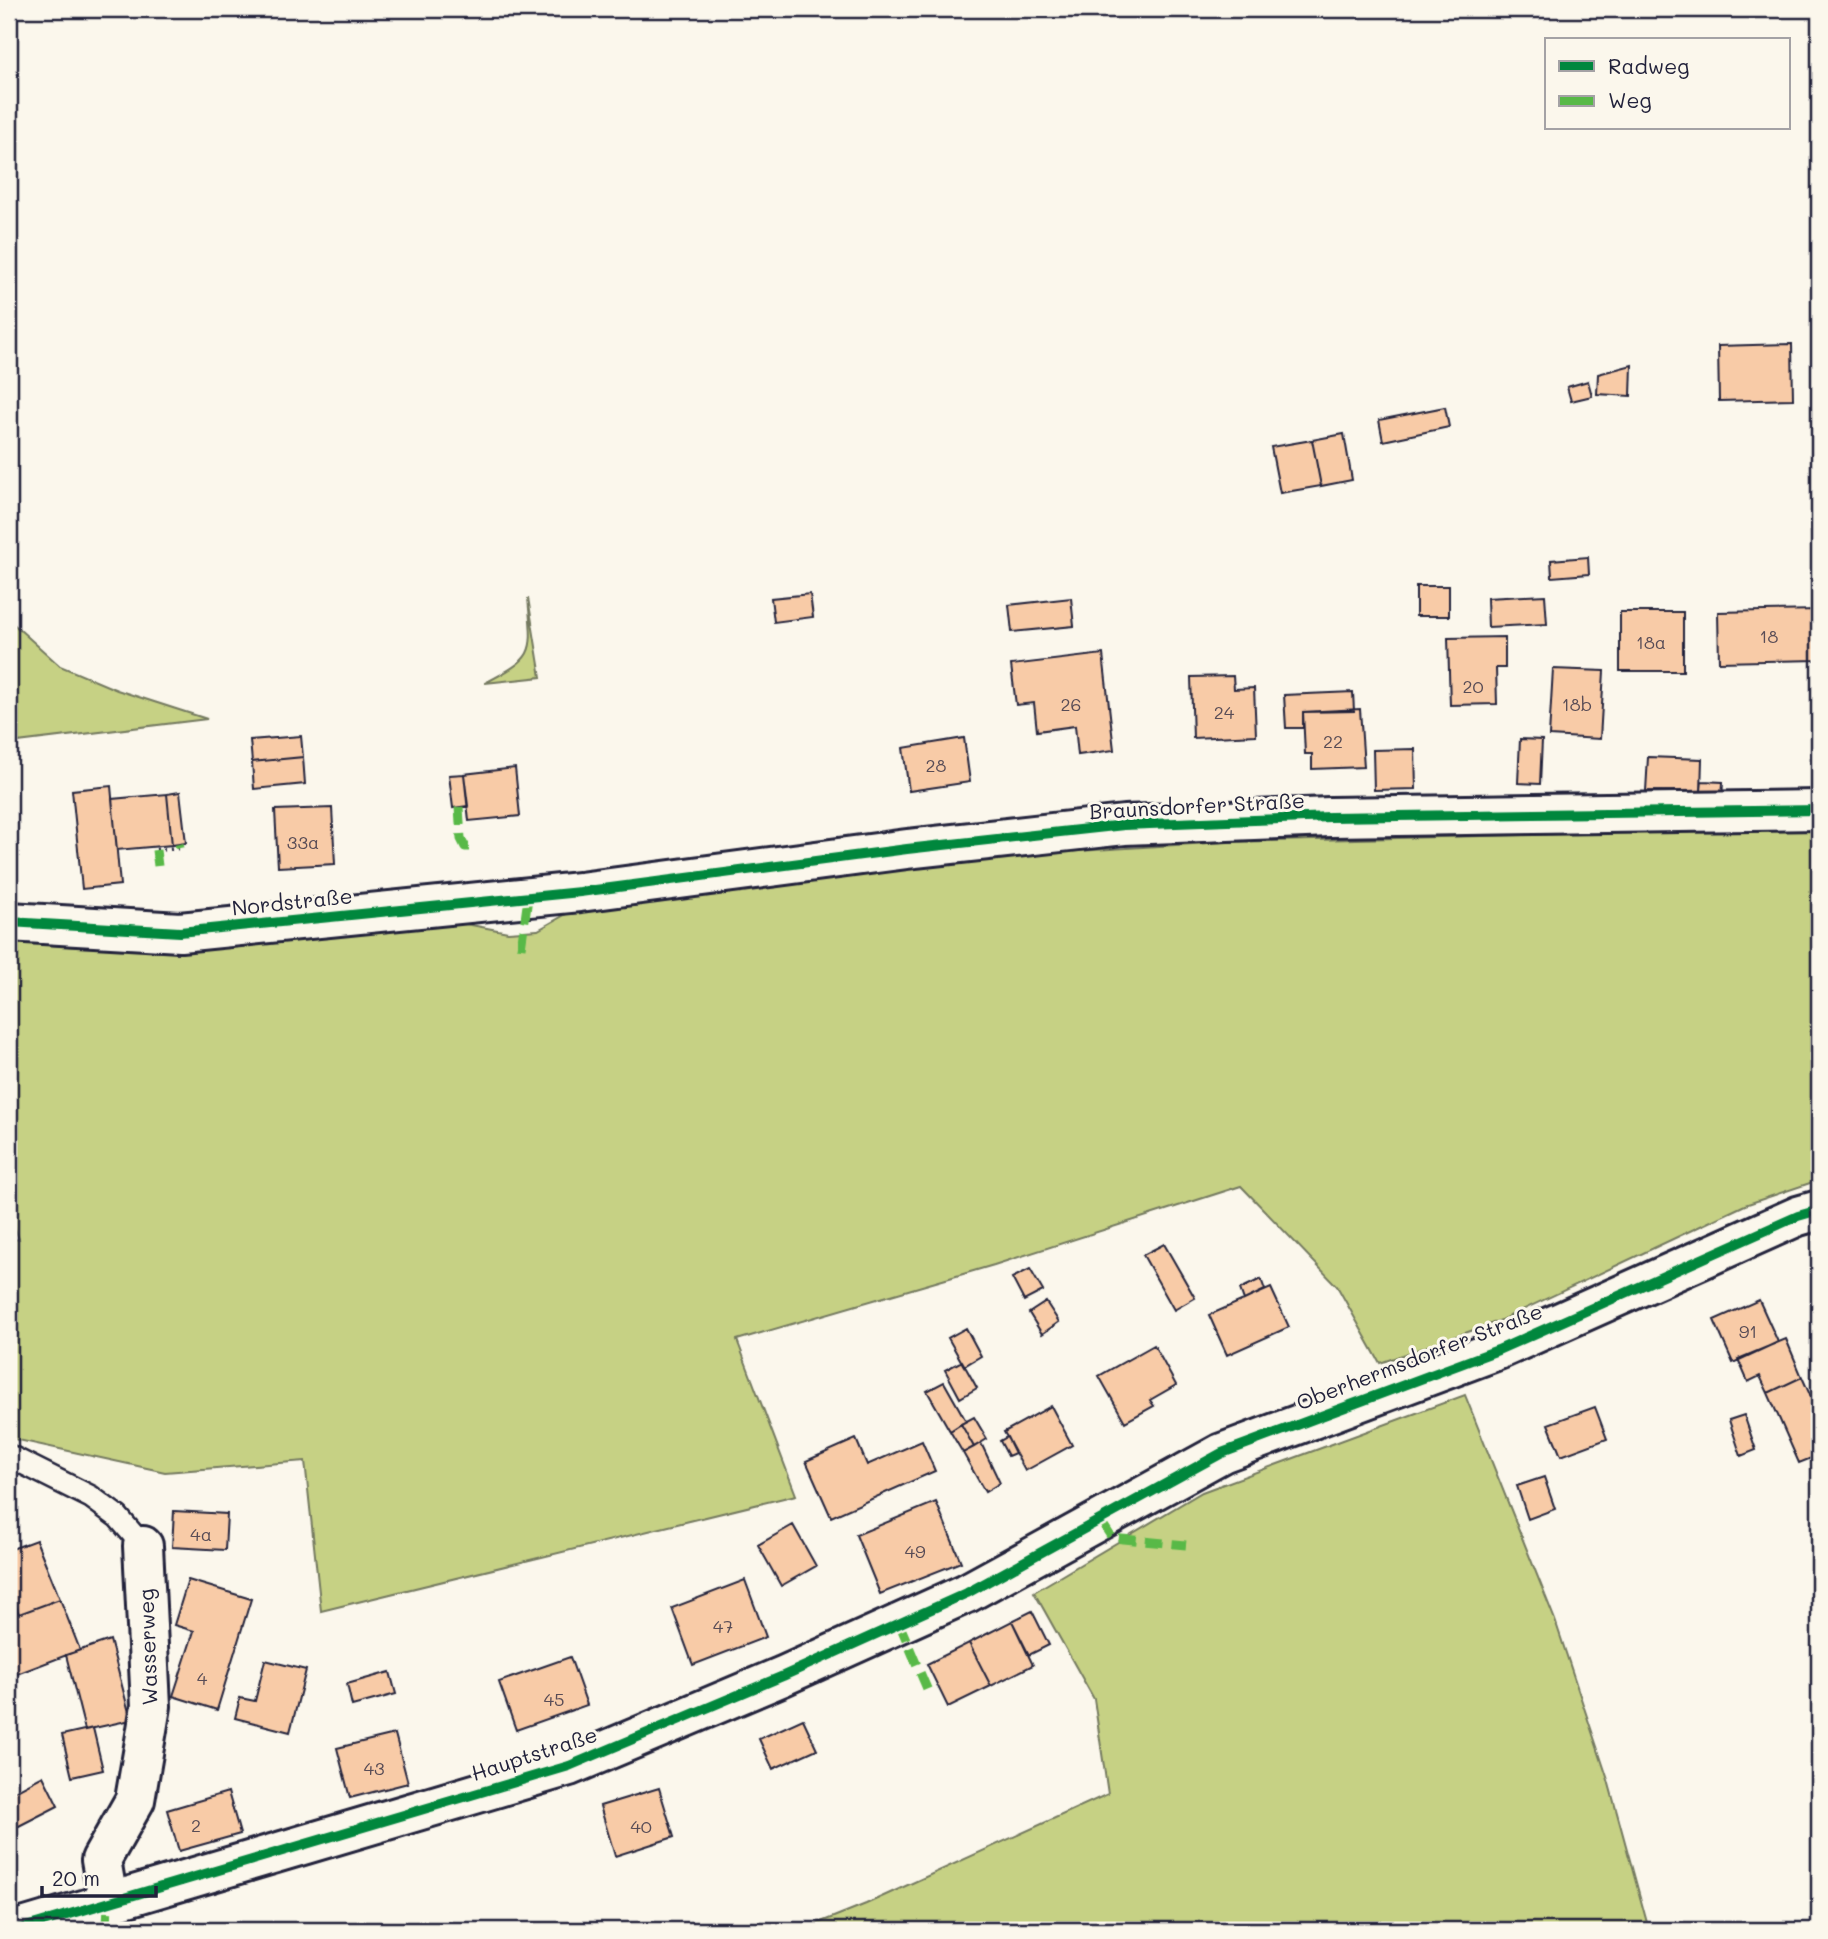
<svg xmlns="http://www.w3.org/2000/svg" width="1828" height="1939" font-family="Mali,sans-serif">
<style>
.green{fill:#c6d184;stroke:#747a60;stroke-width:2}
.building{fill:#f8cba7;stroke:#22223b;stroke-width:2}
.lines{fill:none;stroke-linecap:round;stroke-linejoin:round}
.service-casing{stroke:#22223b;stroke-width:26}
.minor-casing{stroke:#22223b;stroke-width:44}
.tertiary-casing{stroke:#22223b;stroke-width:44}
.path{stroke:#22223b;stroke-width:4.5;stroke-dasharray:2 5;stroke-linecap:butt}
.service{stroke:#fbf7ec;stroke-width:21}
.minor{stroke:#fbf7ec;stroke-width:38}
.tertiary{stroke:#fbf7ec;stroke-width:38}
.quiet{stroke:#58b947;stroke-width:9;stroke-dasharray:18 9;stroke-linecap:butt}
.cycleway-casing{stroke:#fbf7ec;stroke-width:15}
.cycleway{stroke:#00873e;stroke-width:10}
.labels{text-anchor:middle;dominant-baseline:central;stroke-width:6;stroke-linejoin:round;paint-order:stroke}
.number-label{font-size:18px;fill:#584c56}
.street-label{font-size:21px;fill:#22223b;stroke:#fbf7ec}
</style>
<rect width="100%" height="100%" fill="#fbf7ec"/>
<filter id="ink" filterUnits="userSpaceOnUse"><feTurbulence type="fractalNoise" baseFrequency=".0143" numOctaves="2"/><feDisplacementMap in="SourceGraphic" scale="14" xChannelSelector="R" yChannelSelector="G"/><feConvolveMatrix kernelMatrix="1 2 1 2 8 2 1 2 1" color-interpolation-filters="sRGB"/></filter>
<g filter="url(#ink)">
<path class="green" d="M528 598 541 677 485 683C537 656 533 654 528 598Z
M9 620 60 666 117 690 207 719 9 743Z
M1819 828V1180L1745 1205 1499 1321 1380 1363 1337 1286 1241 1186 994 1265 737 1340 796 1495 321 1611 305 1461 165 1472 9 1438V1241L19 1239 9 1213V941L79 947 191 948 434 918 508 932 538 930 577 908 947 859 1225 842Z
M1465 1395 1555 1620 1608 1780 1649 1930H801L866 1904 1108 1794 1094 1699 1034 1592 1202 1492Z"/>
<path class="building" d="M1792 344 1793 399 1719 401 1718 346Z
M1632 365 1631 396 1597 394 1598 374Z
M1588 381 1592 396 1571 401 1567 387Z
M1445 407 1449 427 1383 441 1379 420Z
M1344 434 1352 480 1321 486 1312 440Z
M1312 440 1321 486 1280 493 1271 447Z
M1588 557 1589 574 1552 577 1551 560Z
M1416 586H1449V616H1416Z
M810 594 813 617 774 622 771 598Z
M1545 595 1547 624 1488 627 1487 598Z
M1071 598 1074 626 1012 632 1009 605Z
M1819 610V660L1719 662 1718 612Z
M1620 612H1683V671H1620Z
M1505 637V668H1496L1497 704 1450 705 1448 638Z
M1103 654 1114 750 1078 755 1075 726 1037 731 1034 703 1016 705 1011 665Z
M1553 669 1604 671 1600 739 1549 736Z
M1233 676 1234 689 1254 688 1256 735 1193 738 1191 677Z
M1353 692 1354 711 1303 712V728H1286L1284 695Z
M1360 709 1364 767 1312 769V754H1305L1303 712Z
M301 736 303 757 252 762 250 740Z
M964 738 970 782 909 791 903 748Z
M1520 739 1542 740 1540 784 1518 783Z
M1415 749 1416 789 1374 790 1373 750Z
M303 757 305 784 254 789 252 762Z
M1648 757 1702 759 1701 792 1646 791Z
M515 768 520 816 469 821 464 774Z
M464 774 468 806 453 808 449 775Z
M1702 781 1723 782 1722 801 1700 800Z
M111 786 120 885 82 889 72 790Z
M180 792 186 843 172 845 167 794Z
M167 794 172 845 117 850 112 799Z
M332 808 335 864 278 867 275 810Z
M1164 1244 1195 1298 1174 1310 1143 1255Z
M1030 1269 1043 1291 1024 1301 1012 1278Z
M1261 1279 1265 1290 1244 1300 1240 1289Z
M1271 1288 1289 1327 1227 1355 1209 1315Z
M1759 1300 1778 1342 1733 1363 1714 1320Z
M1046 1302 1059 1322 1042 1334 1029 1313Z
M966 1328 981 1356 964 1366 948 1338Z
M1786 1339 1802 1377 1768 1393 1760 1376 1748 1382 1738 1359Z
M1154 1345 1176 1385 1150 1400 1154 1406 1125 1422 1099 1376Z
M962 1361 977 1388 960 1398 945 1370Z
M1802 1377 1819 1415V1455L1799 1463 1768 1393Z
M944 1382 966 1421 950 1431 927 1391Z
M1051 1406 1072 1445 1025 1471 1004 1432Z
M1595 1407 1607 1439 1561 1456 1548 1424Z
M1744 1415 1756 1450 1741 1456 1729 1420Z
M974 1417 987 1439 974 1447 961 1424Z
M961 1424 974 1447 963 1453 950 1431Z
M1007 1437 1015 1453 1008 1456 1000 1441Z
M856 1439 867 1465 922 1441 935 1471 831 1517 806 1461Z
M981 1443 1000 1483 985 1492 963 1453Z
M1544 1477 1555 1509 1528 1519 1517 1486Z
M936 1502 961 1562 880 1594 856 1535Z
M174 1511 227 1514 225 1550 172 1547Z
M793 1525 816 1566 781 1586 758 1545Z
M36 1540 60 1599 19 1614 9 1588V1550Z
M188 1580 251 1599 217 1710 173 1696 194 1631 174 1625Z
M745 1580 766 1637 693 1665 672 1608Z
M9 1588 19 1614 60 1599 80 1650 9 1677Z
M1032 1611 1049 1645 1029 1655 1012 1621Z
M1012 1621 1033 1665 991 1686 969 1643Z
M110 1640 131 1720 85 1730 66 1655Z
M969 1643 991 1686 948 1707 927 1664Z
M570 1657 587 1705 516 1730 499 1682Z
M265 1660 306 1670 290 1732 235 1718 240 1698 255 1701Z
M390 1672 396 1694 352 1706 347 1684Z
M803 1719 817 1749 773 1769 759 1739Z
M93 1728 103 1770 72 1777 62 1735Z
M395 1734 408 1783 350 1798 337 1748Z
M43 1776 58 1806 9 1831V1794Z
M659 1788 674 1837 615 1856 600 1806Z
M228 1792 240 1834 179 1851 167 1810Z"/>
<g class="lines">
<g class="service-casing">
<path id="service" d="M9 1456 91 1497 118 1517 143 1546"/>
</g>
<g class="minor-casing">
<path id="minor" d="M9 922 180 932 580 892 907 849 1124 825 1330 817 1819 810
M108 1900 101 1860 135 1800 151 1706 143 1546"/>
</g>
<g class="tertiary-casing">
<path id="tertiary" d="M16 1930 569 1766 783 1676 967 1593 1222 1453 1498 1350 1798 1216 1819 1210"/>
</g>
<path class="path" d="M156 850 180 848"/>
<use href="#service" class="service"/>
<use href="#minor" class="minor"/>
<use href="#tertiary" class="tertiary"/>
<path class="quiet" d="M459 807 461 839 465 847H477
M179 844 180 848
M156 850 158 866
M521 948 528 898
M1101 1521 1112 1538 1186 1545
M899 1623 928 1691
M107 1930 108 1900"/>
<g class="cycleway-casing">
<path id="cycleway" d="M9 922 180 932 580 892 907 849 1124 825 1330 817 1819 810
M16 1930 569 1766 783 1676 967 1593 1222 1453 1498 1350 1798 1216 1819 1210"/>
</g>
<use href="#cycleway" class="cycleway"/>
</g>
</g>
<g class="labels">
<g class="number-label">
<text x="1769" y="636">18</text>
<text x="1651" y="642">18a</text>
<text x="1473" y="686">20</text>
<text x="1071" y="704">26</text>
<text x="1577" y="704">18b</text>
<text x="1224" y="712">24</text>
<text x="1333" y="741">22</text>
<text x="936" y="765">28</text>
<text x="303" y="842">33a</text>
<text x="1748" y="1331">91</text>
<text x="201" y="1534">4a</text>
<text x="915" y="1551">49</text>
<text x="723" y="1626">47</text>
<text x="202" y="1678">4</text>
<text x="554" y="1699">45</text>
<text x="374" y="1768">43</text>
<text x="196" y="1825">2</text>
<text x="641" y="1826">40</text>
</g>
<g class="street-label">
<text transform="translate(1197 805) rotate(-3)">Braunsdorfer Straße</text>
<text transform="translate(292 901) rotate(-6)">Nordstraße</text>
<text transform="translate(1419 1356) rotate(-21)">Oberhermsdorfer Straße</text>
<text transform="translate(147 1647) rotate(-92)">Wasserweg</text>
<text transform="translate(534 1753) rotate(-18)">Hauptstraße</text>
</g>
</g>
<rect width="1828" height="1939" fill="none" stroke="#fbf7ec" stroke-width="35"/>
<rect x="18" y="18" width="1793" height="1904" fill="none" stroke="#22223b" stroke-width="2.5" filter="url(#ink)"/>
<rect x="1545" y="38" width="245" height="91" fill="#fbf7ec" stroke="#a4a2a5" stroke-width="2"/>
<rect x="1559" y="61" width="35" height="10" fill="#00873e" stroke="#a4a2a5" stroke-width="2"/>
<text x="1608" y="74" font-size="21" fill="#22223b">Radweg</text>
<rect x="1559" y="96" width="35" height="10" fill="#58b947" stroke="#a4a2a5" stroke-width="2"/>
<text x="1608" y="108" font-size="21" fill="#22223b">Weg</text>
<path d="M42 1886v10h114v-10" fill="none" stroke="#22223b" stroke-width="3.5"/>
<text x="52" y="1886" font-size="21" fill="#22223b" stroke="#fbf7ec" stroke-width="5" paint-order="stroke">20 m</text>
</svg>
